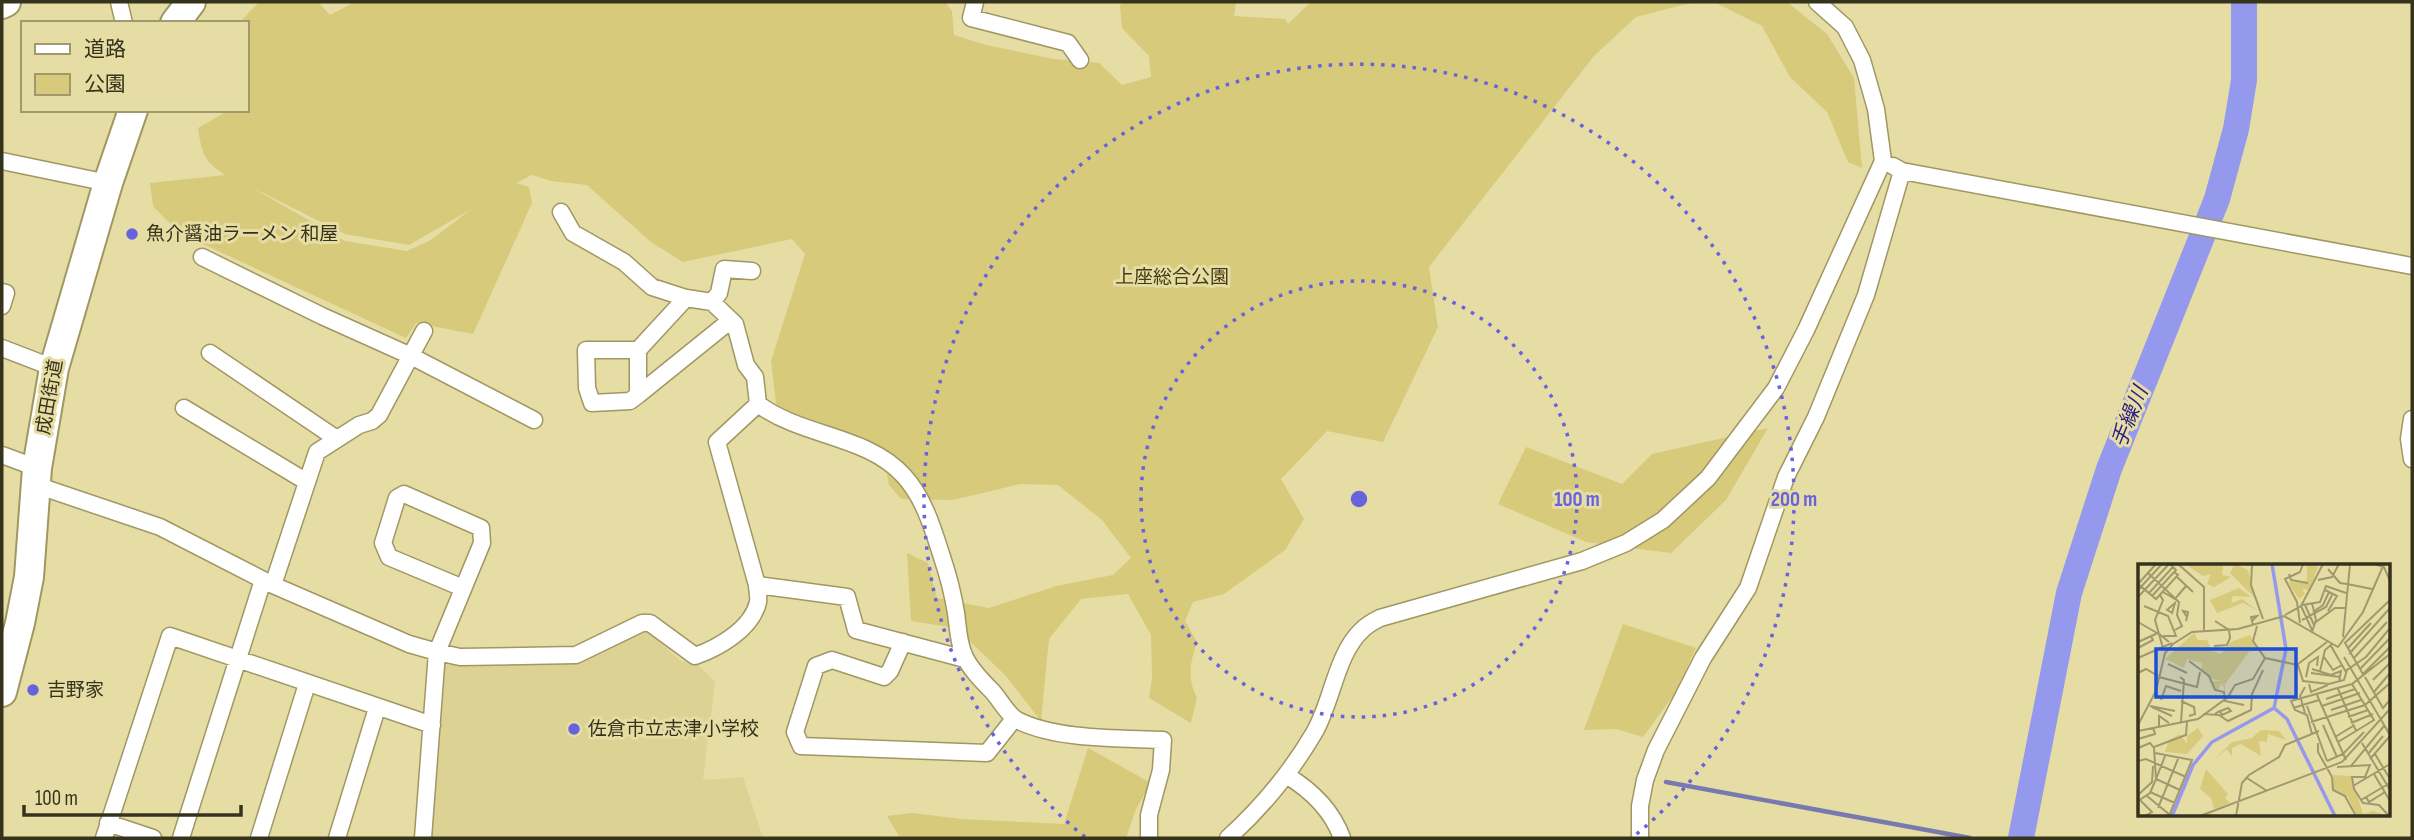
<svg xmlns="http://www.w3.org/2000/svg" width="2414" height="840" font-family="'Sofia Sans Condensed','Noto Sans JP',sans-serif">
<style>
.built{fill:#dcd293}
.green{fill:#d7ca7a;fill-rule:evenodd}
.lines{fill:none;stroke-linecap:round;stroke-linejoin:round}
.stream{stroke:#787aaf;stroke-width:4.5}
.river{stroke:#9499ee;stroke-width:26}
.street-casing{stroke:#a09762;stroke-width:19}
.highway-casing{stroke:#a09762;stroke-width:32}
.street{stroke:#fff;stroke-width:16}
.highway{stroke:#fff;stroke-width:28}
.ring{fill:none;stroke:#6763dd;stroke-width:3.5;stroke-dasharray:3.5 7}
.poi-dot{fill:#6763dd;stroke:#e6dda5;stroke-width:2.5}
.labels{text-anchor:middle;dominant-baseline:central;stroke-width:6;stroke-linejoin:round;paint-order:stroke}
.poi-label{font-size:19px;fill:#36331c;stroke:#e6dda5;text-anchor:start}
.park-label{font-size:19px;fill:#443d12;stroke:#e6dda5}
.street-label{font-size:19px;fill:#36331c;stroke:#e6dda5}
.water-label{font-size:21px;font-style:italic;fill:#2c1e7f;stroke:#e6dda5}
.inset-river{fill:none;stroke:#9499ee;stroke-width:3.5}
.inset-road{fill:none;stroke:#a0996e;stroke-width:2}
.view{fill:#1d4ed8;fill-opacity:0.15;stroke:#1d4ed8;stroke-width:3.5}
.inset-edge{fill:none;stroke:#36331c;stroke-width:3.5}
.centre{fill:#6763dd;stroke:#e6dda5;stroke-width:3.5}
.ring-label{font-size:21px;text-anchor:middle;font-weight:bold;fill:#6763dd;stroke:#e6dda5;stroke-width:6;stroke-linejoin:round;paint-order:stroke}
</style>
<rect width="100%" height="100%" fill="#e6dda5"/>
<path class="built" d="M646 630 681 661 698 664 715 682 703 780 743 777 763 838H431L442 665 580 664Z"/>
<path class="green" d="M259 2H318L330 15 355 2H945L952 11 954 35 986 45 1054 59 1099 63 1122 85 1151 77 1149 56 1122 28 1120 5 1125 2H1236L1234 16 1285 19 1288 24 1311 2H1694L1636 17 1594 56 1429 267 1438 327 1383 442 1327 431 1281 479 1304 519 1285 550 1224 594 1193 602 1185 621 1197 642C1190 662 1187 679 1197 698L1191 723 1149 698 1152 678 1151 635 1128 594 1081 599 1049 639 1041 721 1005 675 956 628 911 621 907 553 928 563 937 598 989 608 1056 586 1113 575 1131 558 1102 520 1058 485 1020 484 953 500 901 499 889 485 884 456 780 414 776 403 771 361 805 254 792 239 683 262 651 242 587 185 551 181 532 175 516 183 529 187 532 203 473 334 416 323 406 338 179 233 153 206 150 183 225 175C203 160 202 154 198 128L229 110H247V23H239ZM251 187 345 234 409 245 470 210 431 240 407 251 345 241Z
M1714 2H1787L1827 34 1854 78 1862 168 1848 162 1827 112 1790 77 1762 26Z
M1768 428 1726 500 1671 553 1586 542 1498 504 1526 447 1622 484 1652 454Z
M1623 624 1696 648 1676 692 1643 737 1616 729 1584 730Z
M1088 748 1151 783 1136 809 1126 838H900L887 816 912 813 962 819 1064 824Z"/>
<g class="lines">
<path class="stream" d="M1666 782 1970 838"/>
<path class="river" d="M2021 838 2069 593 2109 469 2217 199 2236 129 2244 80V2"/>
<g class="street-casing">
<path id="street" d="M119 2 124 23
M975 2 971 18 1068 43 1080 60
M2 161 108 183
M1893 166 1902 171 2412 266
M561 212 573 233 624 262 652 287 686 298 712 302 735 324 746 365 755 377 758 404C802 437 867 435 904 476 924 498 933 529 942 557 948 575 953 594 956 613 958 627 958 641 964 655 969 668 983 682 993 692 1000 700 1008 715 1017 720 1056 740 1119 738 1163 740L1161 770 1149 815V838
M202 257 322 316 411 356 534 420
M2 292 6 293 2 306
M712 302 719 293 724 269 752 271
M2 348 54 368
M638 350 686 298
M210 353 337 439
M638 395V350H586L587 388 592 403 630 401 638 395 731 320
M184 408 307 482
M2412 419 2409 439 2412 459
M2 455 37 468
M36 485 160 527 273 585 409 644 437 652 460 657 576 655 642 623H650L695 656C718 648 752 629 758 602 759 597 757 590 757 585L717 442 758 404
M273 585 317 452 359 425 372 421 379 415 424 331
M757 585 847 597 856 630 965 659
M903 642 890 671 884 677 832 660 816 666 795 732 801 746 987 753 1014 719
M1286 775C1311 790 1332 810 1342 838
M108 823 153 838
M104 838 170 636 432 725
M181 838 263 580
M259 838 307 684
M337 838 377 708
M423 838 437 652 482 543 481 528 404 494 397 498 383 543 389 557 463 588
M1228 838C1261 808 1291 772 1314 733 1332 703 1336 654 1362 630 1367 625 1374 621 1380 618L1582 561 1626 543 1663 520 1708 478 1776 388 1806 330 1883 161 1876 109 1862 60 1845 27 1817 2
M1640 838V806L1645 780 1656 750 1703 658 1748 588 1786 477 1816 417 1866 295 1902 171"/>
</g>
<g class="highway-casing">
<path id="highway" d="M2 4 6 2
M175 23 191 2
M2 692 20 623 29 577 37 468 54 368 108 183 133 110"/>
</g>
<use href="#street" class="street"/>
<use href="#highway" class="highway"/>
</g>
<g class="ring">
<circle cx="1359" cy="499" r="218"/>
<path d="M1085 837A435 435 0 1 1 1633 837"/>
</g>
<g class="poi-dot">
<circle cx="132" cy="234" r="7"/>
<circle cx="33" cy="690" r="7"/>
<circle cx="574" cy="729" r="7"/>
</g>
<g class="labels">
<g class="poi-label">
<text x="146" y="234">魚介醤油ラーメン 和屋</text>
<text x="47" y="690">吉野家</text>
<text x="588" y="729">佐倉市立志津小学校</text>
</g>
<g class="park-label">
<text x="1172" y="277">上座総合公園</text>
</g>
<g class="street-label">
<text transform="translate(50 397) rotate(-80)">成田街道</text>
</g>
<g class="water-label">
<text transform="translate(2130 417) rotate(-68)">手繰川</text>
</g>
</g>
<g transform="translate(2138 564)">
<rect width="252" height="252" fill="#e6dda5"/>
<path d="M47 0H80L85 2 84 11 93 13 76 23 69 20 73 10 65 12ZM97 0 110 6 117 34 92 9ZM169 0 180 3 171 26 164 25 167 30 161 35 150 18 169 19ZM101 24 113 33 95 32 93 39 104 35 119 46 105 39 79 49 72 36ZM56 69 60 76H69L74 87 83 90 93 78 112 71 120 86 111 88 87 120V127L84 119 79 127 71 117H84L71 114 63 106 64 99 49 95 46 104 27 95ZM60 164 65 172 49 190 27 188 31 176 42 170 49 180V172ZM123 166 141 167 148 176 130 170 129 178 121 177 123 192 103 180 94 184V193L89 185 77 195 94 178 114 174ZM68 205 90 230 87 234 92 239 76 245 73 234 62 225ZM195 211 213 212 225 250 235 247 251 252H219L210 233 195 226Z" fill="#d7ca7a"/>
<path class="inset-river" d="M134 0 148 85 136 144M136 144 149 155 197 252M34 252 55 201 74 178 136 144"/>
<path class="inset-road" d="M40 0 66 23V66M114 0 113 21 125 55M236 0 246 3 252 17M190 5 202 19 209 20M10 9 41 38 39 51 44 62 37 66M151 10 153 16 170 19M39 13 55 28M180 16 194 13 201 0M0 20 18 35 40 11 36 8M0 20 18 0M209 20 234 25M0 26 24 0M187 26 199 32 190 47M25 28 37 35 48 22M11 29 35 3M22 31 25 36 17 56 25 84M14 32 38 6 32 0M0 33 31 0M252 36 207 79 225 110 252 83M174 39 178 56 174 68M164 41 182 38 188 22 208 29M167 41 176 61M6 42 30 52 38 72H25M163 42 174 66M28 45 34 49 37 39 30 45M175 48 185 41 191 28M147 51 163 42 185 0M164 56 188 43 194 31M48 57 49 53 50 48 45 47 49 53M114 57 119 52 113 53 115 61M0 58 19 69M178 58 197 44H207M162 59 159 38 147 15 162 8 165 0M119 62 115 77 127 94 160 101 165 117 191 120 206 116 209 106 228 93 252 64M205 73 212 0M0 78 20 69 31 78M76 82 89 81 92 74 91 66 77 57M193 82 208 108M0 84 15 76 13 72M210 84 233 59M211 90 252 44M186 93 195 106 204 101M206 93 252 171M0 94 34 79M216 94 249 58M51 97 71 112 77 126 86 128 87 137 106 141M30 100 49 109M160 100 189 78M174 105 193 111 203 107 201 118M222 105 252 74M182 107 187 86 194 80M0 109 8 105 20 112M173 109 202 113M21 113 59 123 62 108M42 113 46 116 43 158M168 113 171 99 180 93 179 102M227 113 245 144 252 136M235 116 252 99M171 120 173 128 190 121M167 123 162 132 167 149M200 125 218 167M236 128 252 109M179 131 208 196M188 135 217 125M23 136 28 122 43 127M43 137 56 143 57 150 51 152M12 142 37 147M169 142 189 197M184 142 222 129M14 143 34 152M155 144 181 136M193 146 223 136M65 150 81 151 90 157 113 146 114 130 125 106M77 150 80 148 90 144 93 147 84 151 82 147M210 153 230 146M173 158 227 141 252 119M213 159 235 150M0 161 18 127 27 89 35 80 54 68 100 65 146 52 200 83 225 48 246 0M185 161 199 193M21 162V152L31 159M0 167 60 155 90 133 97 121 115 115 127 94M174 170 169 151 157 146 153 137 214 120 252 90M197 173 215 162M0 175 17 170 15 163M200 178 236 156 214 120M180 179V188L194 213M224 179 252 226M16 183 48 171 49 158M0 184 12 179 16 184 18 215 12 229 0 237M17 189 54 196 31 252M230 190 245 172M237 190 252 215M27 192 18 215 42 226M232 195 252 172M0 197 8 195 48 213M189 197 205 190 226 168M213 202 246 162M199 203 232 201 227 213H214L216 225 225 239 241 241 251 252M236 210 252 237M194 213 195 226 207 232 218 252M109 214 129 227M215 222 252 200M12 228 37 239M0 231 14 218 15 202M9 232 32 251M228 233 231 238 247 228M1 235 14 248 7 252M223 236 252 219M20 244 40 195M62 252 204 198 252 145M98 252 104 219 111 211 141 193 147 181 181 167"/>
<path class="view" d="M18 85H158V133H18Z"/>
<rect width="252" height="252" class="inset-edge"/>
</g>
<circle cx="1359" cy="499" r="10" class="centre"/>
<g class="ring-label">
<text x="1577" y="506">100 m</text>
<text x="1794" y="506">200 m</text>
</g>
<rect width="2414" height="840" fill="none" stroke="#36331c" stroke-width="7"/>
<rect x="21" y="21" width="228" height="91" fill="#e6dda5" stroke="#a0996e" stroke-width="2"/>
<rect x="35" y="44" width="35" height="10" fill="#ffffff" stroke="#a0996e" stroke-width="2"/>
<text x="84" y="56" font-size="21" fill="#36331c">道路</text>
<rect x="35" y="74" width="35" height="21" fill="#d7ca7a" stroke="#a0996e" stroke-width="2"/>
<text x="84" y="91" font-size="21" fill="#36331c">公園</text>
<path d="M24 805v10h217v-10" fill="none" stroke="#36331c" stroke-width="3.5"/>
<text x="35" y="805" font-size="21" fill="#36331c" stroke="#e6dda5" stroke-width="5" paint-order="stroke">100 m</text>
</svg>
